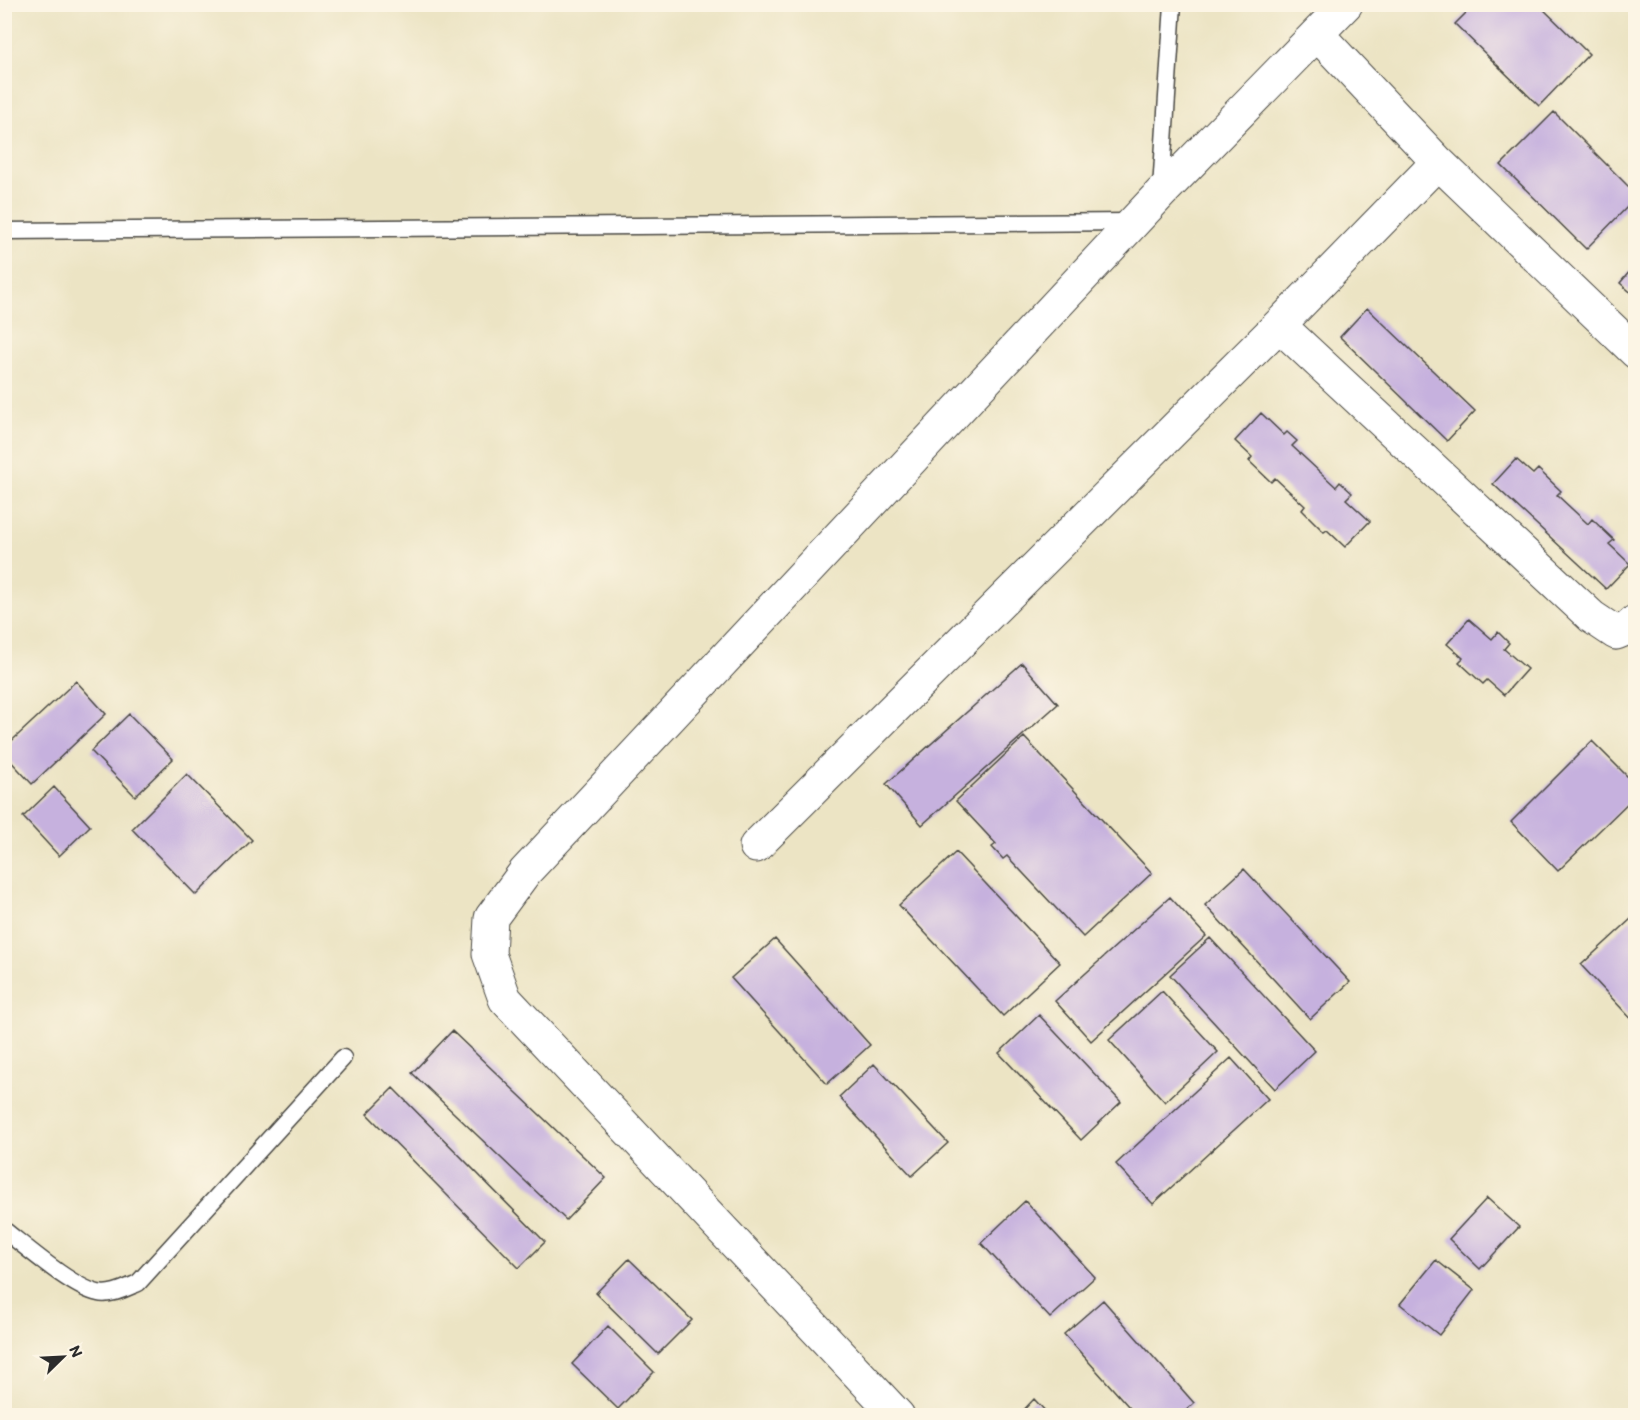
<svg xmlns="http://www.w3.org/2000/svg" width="1640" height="1420" font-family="Itim,sans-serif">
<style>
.building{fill:#c6b1de}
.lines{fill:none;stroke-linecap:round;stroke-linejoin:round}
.service-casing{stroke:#484742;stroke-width:19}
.minor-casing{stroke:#484742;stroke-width:35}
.service{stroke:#fff;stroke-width:16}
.minor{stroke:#fff;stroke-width:33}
</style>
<rect width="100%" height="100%" fill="#fcf5e5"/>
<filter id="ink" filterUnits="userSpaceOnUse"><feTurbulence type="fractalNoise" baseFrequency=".0167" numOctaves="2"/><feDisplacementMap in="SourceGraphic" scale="12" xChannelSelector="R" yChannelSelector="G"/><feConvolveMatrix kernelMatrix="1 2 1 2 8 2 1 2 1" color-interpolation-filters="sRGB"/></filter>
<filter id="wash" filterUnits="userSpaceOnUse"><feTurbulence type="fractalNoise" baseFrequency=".008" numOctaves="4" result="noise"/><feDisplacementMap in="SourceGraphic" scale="24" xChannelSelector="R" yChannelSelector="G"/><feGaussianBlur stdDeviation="1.35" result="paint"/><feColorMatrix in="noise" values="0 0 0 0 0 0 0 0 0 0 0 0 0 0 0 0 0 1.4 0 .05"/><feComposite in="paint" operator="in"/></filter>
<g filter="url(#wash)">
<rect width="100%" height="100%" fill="#ece4c4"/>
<g id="blocks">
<path class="building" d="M1475 4H1538L1589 54 1539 106 1455 24Z
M1554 112 1636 194V198L1586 249 1501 165Z
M1636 264V297L1620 283Z
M1367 308 1475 411 1447 441 1340 337Z
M1261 413 1284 435 1287 432 1297 441 1292 446 1336 487 1340 482 1352 493 1346 499 1370 521 1345 547 1327 530 1324 532 1302 510 1305 506 1275 478 1271 482 1249 461 1252 457 1235 441Z
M1516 459 1533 474 1538 469 1561 491 1557 495 1588 524 1592 519 1614 540 1609 544 1630 564 1606 589 1493 484Z
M1469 619 1492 639 1498 632 1509 643 1504 649 1527 669 1504 695 1487 680 1483 684 1459 662 1463 658 1447 644Z
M1022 663 1058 704 922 825 886 784Z
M76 681 106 714 32 784 4 754V748Z
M129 714 173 759 135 796 91 751Z
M1024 737 1152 873 1083 937 1007 856 1003 859 992 847 996 844 956 801Z
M1592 741 1636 785V795L1558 871 1511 822Z
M187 774 252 840 196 895 132 829Z
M54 787 90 826 59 856 23 817Z
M956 852 1060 963 1003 1016 899 905Z
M1244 869 1350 982 1310 1019 1205 905Z
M1170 897 1206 936 1091 1041 1055 1001Z
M1631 919 1636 924V1024L1581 965Z
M1210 938 1315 1051 1275 1089 1170 975Z
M775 939 870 1045 827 1084 731 978Z
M1162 991 1218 1052 1165 1102 1109 1040Z
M1039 1015 1121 1102 1081 1140 999 1053Z
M452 1031 606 1178 566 1220 412 1073Z
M1231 1058 1268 1099 1153 1204 1116 1164Z
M874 1064 948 1143 912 1176 839 1097Z
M393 1088 545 1242 519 1268 367 1114Z
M1487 1198 1519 1227 1480 1269 1449 1239Z
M1025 1201 1095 1277 1050 1318 981 1243Z
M629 1259 692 1320 658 1354 596 1293Z
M1436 1260 1474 1290 1439 1335 1400 1304Z
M1103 1300 1194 1403 1180 1416H1137L1064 1334Z
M608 1326 654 1372 618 1409 572 1364Z
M1034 1399 1050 1416H1018Z"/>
</g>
</g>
<g filter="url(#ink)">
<use href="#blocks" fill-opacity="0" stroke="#484742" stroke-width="1.5"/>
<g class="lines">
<g class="service-casing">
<path id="service" d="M1161 189 1173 4
M4 231 1133 222
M4 1230C26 1247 73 1288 98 1293 111 1296 126 1288 138 1283L343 1058"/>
</g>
<g class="minor-casing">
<path id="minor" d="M1317 34 1438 162 1636 352
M1279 325 1592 617 1616 633 1628 628 1636 621
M756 846 1279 325 1438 162
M898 1416 505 999 489 954 491 918 525 872 1161 193 1346 4"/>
</g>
<use href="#service" class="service"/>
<use href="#minor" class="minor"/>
</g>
</g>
<rect width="1640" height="1420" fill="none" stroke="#fcf5e5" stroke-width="24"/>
<g transform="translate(63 1357) rotate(66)" stroke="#fcf5e5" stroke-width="4.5" paint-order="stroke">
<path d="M0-4.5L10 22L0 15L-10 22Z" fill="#2b2b2b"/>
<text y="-9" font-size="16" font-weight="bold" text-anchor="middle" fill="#2b2b2b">N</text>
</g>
</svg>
